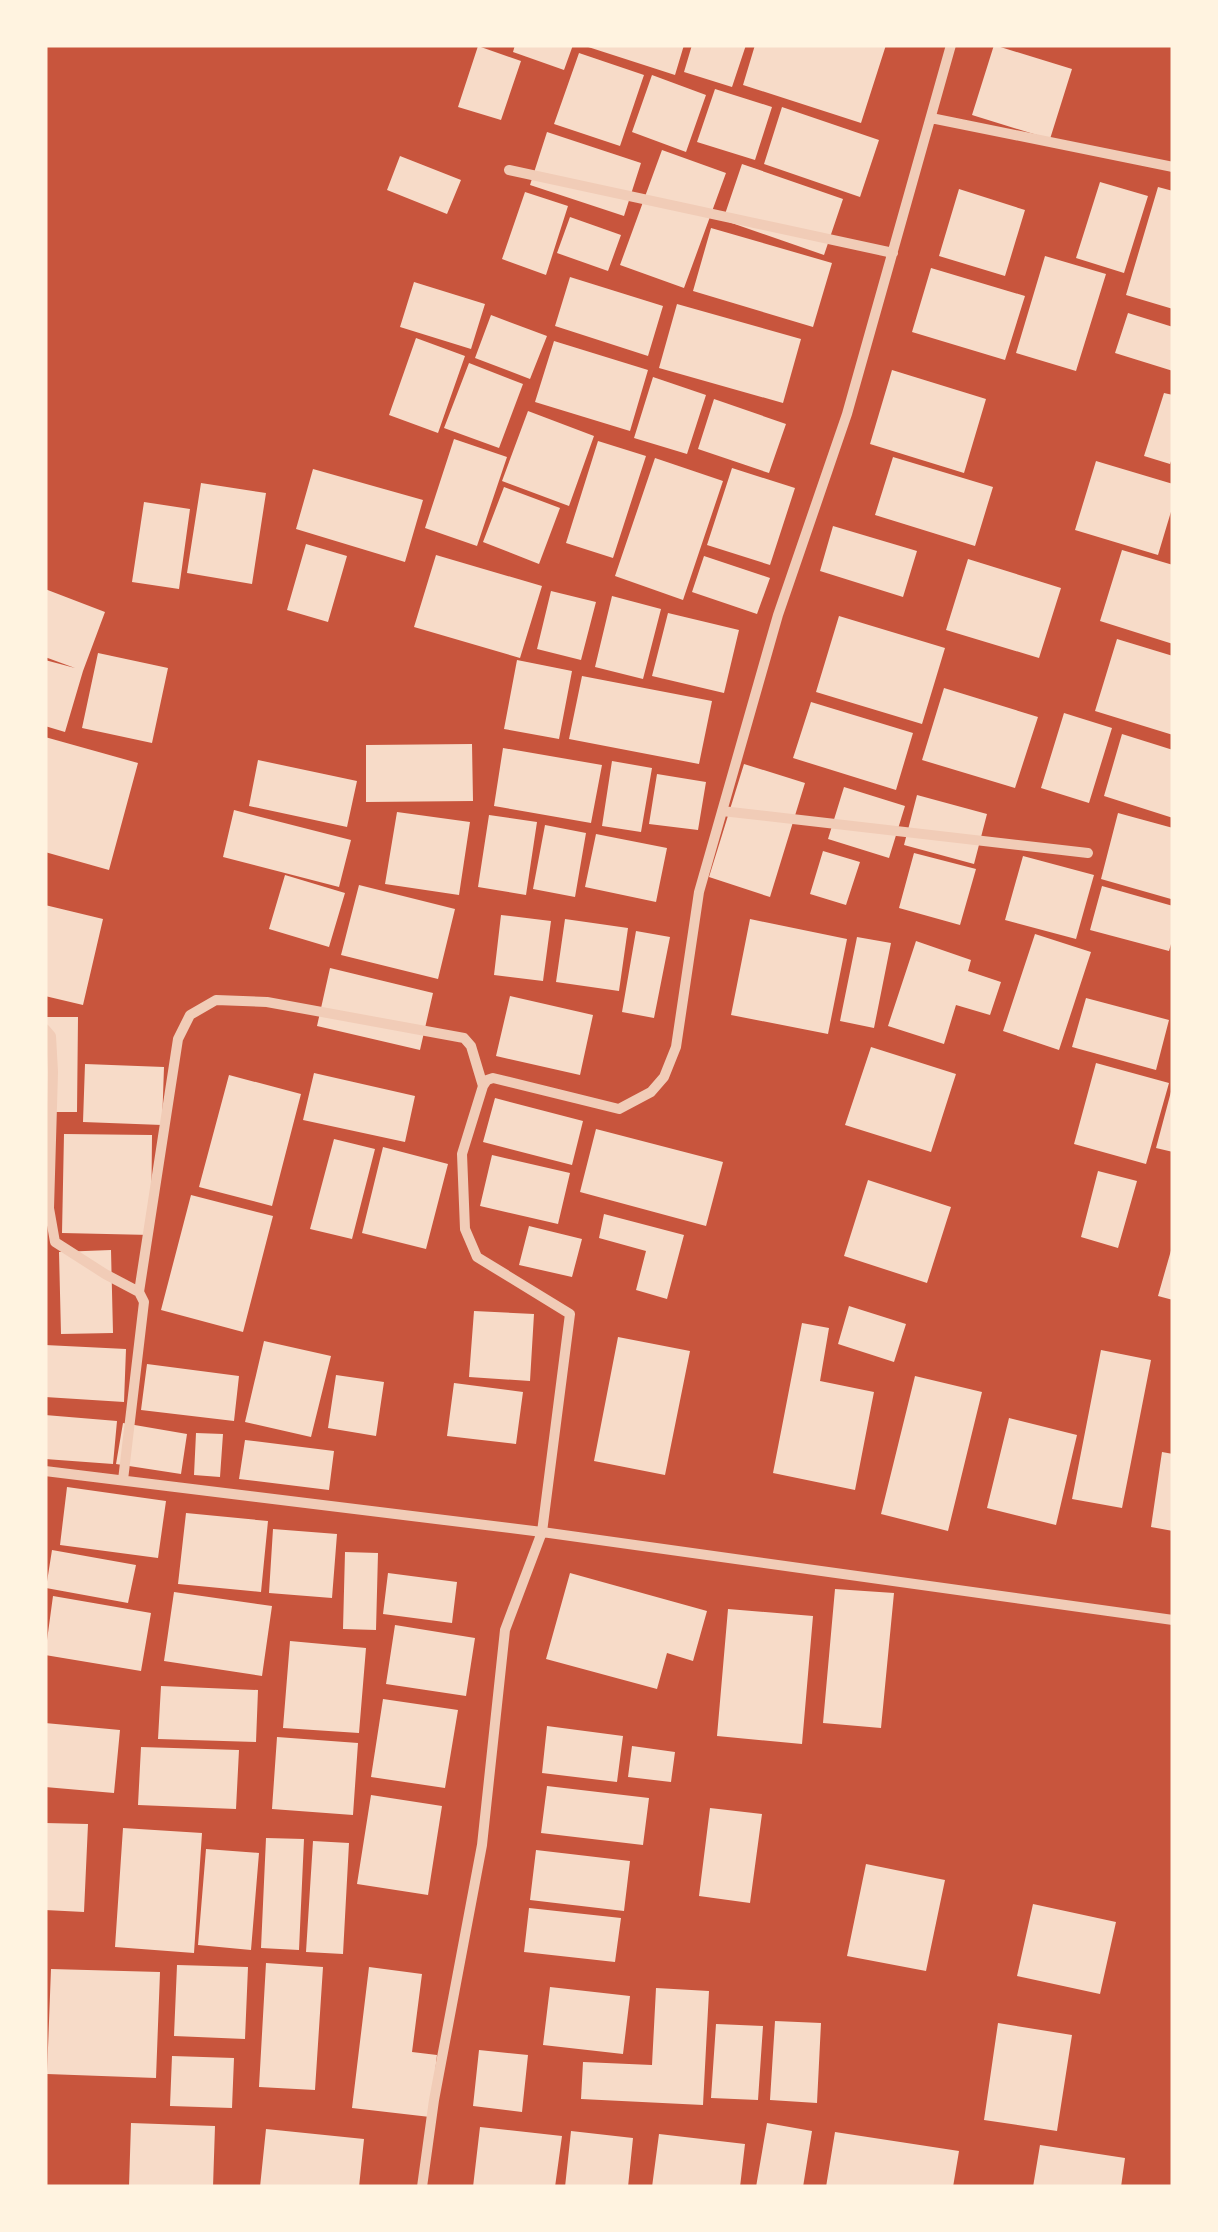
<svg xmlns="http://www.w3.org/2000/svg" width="1218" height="2232" font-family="Lora,serif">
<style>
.building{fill:#f7dbc8}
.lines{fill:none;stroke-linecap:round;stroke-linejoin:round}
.minor{stroke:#f1ccb7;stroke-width:10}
</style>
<rect width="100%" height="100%" fill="#c8553d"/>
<path class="building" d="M515 45H573L564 70 513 52Z
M582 45H684L675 75Z
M692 45H746L732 87 684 72Z
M755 45H886L861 123 743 85Z
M994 45 1072 69 1050 139 972 115Z
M478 46 521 61 501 120 458 107Z
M579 53 644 75 620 146 554 124Z
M652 75 706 95 686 152 632 132Z
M715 89 772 107 755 160 697 142Z
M782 107 879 140 860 197 764 164Z
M547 132 641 163 624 216 530 185Z
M662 150 726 173 684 288 620 265Z
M400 156 461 180 447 214 387 190Z
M742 164 843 199 824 255 723 220Z
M1100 182 1148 196 1124 273 1076 258Z
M1158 187 1173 191V309L1126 295Z
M959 189 1025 210 1005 276 939 256Z
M525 192 568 206 546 275 502 259Z
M570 217 621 235 608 271 557 253Z
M711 228 832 263 813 327 693 291Z
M1045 256 1106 274 1076 371 1016 353Z
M931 268 1025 296 1005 360 912 332Z
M570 277 663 306 648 356 555 326Z
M414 282 485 304 471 349 400 327Z
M677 304 801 339 783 403 659 368Z
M1128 313 1173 327V371L1115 353Z
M491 315 547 336 530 379 475 358Z
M416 338 465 356 438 433 389 415Z
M554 341 648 370 630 431 535 402Z
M469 363 523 384 499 448 444 428Z
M892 370 986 399 964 473 870 444Z
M653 377 706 395 687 454 634 438Z
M1164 393 1173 395V455L1170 464 1144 456Z
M714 399 786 424 769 473 698 449Z
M528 411 594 436 569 506 502 481Z
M454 439 507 457 477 546 425 528Z
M598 441 646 456 613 558 566 543Z
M893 457 993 487 975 546 875 515Z
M655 458 723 481 683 600 615 576Z
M1096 461 1173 484V505L1158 555 1075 530Z
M732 468 795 488 770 565 707 545Z
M313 469 423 500 405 562 296 529Z
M201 483 266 493 252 584 187 573Z
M504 487 560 508 539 564 483 542Z
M144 502 190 509 179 589 132 582Z
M833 526 917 551 903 597 820 571Z
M306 544 347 556 328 622 287 610Z
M1122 550 1173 565V644L1100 621Z
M436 555 542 586 520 658 414 627Z
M704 556 770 578 757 614 692 592Z
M968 559 1061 588 1039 658 946 630Z
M45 589 105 612 83 671 65 732 45 726V660L75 668 45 657Z
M551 591 596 602 581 660 537 649Z
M612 596 661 609 643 679 595 667Z
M668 613 739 630 724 693 652 676Z
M839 616 945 648 922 724 816 692Z
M1117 639 1173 656V735L1095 711Z
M98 653 168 668 152 743 82 728Z
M517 660 572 671 559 739 504 729Z
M582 676 712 701 699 764 569 739Z
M944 688 1038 717 1015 788 922 760Z
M811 702 913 733 896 790 793 758Z
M1064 713 1112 728 1089 803 1041 788Z
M1122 734 1173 750V818L1104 796Z
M45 737 138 763 109 870 45 852Z
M472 744 473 801 366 802V745Z
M503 748 602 765 591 823 494 806Z
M258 760 357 781 347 827 249 806Z
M612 761 652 768 641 832 602 826Z
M744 764 805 783 770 897 709 877Z
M657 774 706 782 698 830 649 824Z
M844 787 905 806 889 858 828 839Z
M917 795 987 814 974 864 904 845Z
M234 810 351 840 339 887 223 857Z
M397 812 470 822 459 895 385 884Z
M1118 813 1173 828V892L1171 899 1101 879Z
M489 815 537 822 526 895 478 887Z
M545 825 586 833 575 897 533 889Z
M596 834 667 848 656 902 585 887Z
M823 851 860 862 846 905 810 894Z
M914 853 976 869 960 925 899 908Z
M1023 856 1094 875 1076 939 1005 920Z
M285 875 345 893 329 947 269 929Z
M359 885 455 909 438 979 341 955Z
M1102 886 1173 906V937L1169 951 1090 930Z
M45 905 103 919 83 1005 45 996Z
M501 915 551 921 543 981 494 975Z
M565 919 628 928 619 991 556 982Z
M750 919 847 939 828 1034 731 1015Z
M636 931 670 937 654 1018 622 1012Z
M1035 934 1091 952 1059 1050 1003 1031Z
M857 937 891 943 874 1028 840 1021Z
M916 941 971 960 968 971 1001 982 990 1015 956 1005 944 1044 888 1026Z
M330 968 433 993 420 1050 317 1026Z
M510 996 593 1015 580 1075 496 1056Z
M1086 998 1169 1020 1156 1070 1072 1047Z
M45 1017H78L77 1112H45Z
M871 1047 956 1074 931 1152 845 1125Z
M1096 1063 1169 1083 1146 1164 1074 1144Z
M85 1064 164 1067 162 1125 83 1122Z
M314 1073 415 1096 405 1142 303 1120Z
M229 1075 301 1094 272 1206 199 1187Z
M1172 1088H1173V1152L1156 1148Z
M495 1098 583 1121 572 1165 483 1142Z
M596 1129 723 1162 706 1226 580 1192Z
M64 1134 152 1135 151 1235 62 1233Z
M334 1139 375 1149 352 1239 310 1229Z
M383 1147 448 1164 426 1249 362 1233Z
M492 1155 570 1173 558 1224 480 1206Z
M1098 1171 1137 1181 1118 1248 1081 1237Z
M868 1180 951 1207 927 1283 844 1256Z
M191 1195 273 1216 243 1332 161 1310Z
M604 1214 684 1235 667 1299 636 1290 646 1251 599 1238Z
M529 1226 582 1239 572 1277 519 1265Z
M1172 1247H1173V1300L1158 1296Z
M111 1250 113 1333 61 1334 59 1252Z
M849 1306 906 1324 894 1362 838 1344Z
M474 1311 534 1314 530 1381 469 1377Z
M802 1323 829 1328 820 1381 874 1392 855 1490 773 1473Z
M618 1337 690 1351 665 1475 594 1461Z
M264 1341 331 1356 311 1437 245 1422Z
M45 1345 126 1349 124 1402 45 1397Z
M1101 1350 1151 1360 1122 1508 1072 1499Z
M147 1364 239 1376 234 1421 141 1410Z
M336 1375 384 1382 376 1436 328 1428Z
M915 1376 982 1392 948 1531 881 1514Z
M454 1383 523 1392 516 1444 447 1436Z
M45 1415 117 1421 113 1464 45 1459Z
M1009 1418 1077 1435 1056 1525 987 1508Z
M123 1423 187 1434 181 1474 116 1464Z
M196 1433 223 1434 220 1477 194 1475Z
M245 1440 334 1451 329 1490 239 1479Z
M1162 1452 1173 1454V1531L1151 1527Z
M67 1487 166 1501 158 1558 60 1545Z
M186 1513 268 1521 261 1592 178 1584Z
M273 1529 337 1534 332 1598 269 1593Z
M52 1550 136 1565 128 1603 46 1588Z
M345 1552 378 1553 376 1630 343 1629Z
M388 1573 457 1582 452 1623 383 1614Z
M570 1573 707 1611 693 1661 667 1653 657 1689 546 1659Z
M835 1589 894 1593 881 1728 823 1723Z
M174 1592 272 1606 262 1676 164 1661Z
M53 1596 151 1613 141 1671 45 1655Z
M728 1609 813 1616 802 1744 717 1736Z
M395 1625 475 1638 466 1696 386 1684Z
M290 1641 366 1648 359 1733 283 1728Z
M161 1686 258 1690 256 1742 158 1739Z
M383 1699 458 1710 445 1788 371 1777Z
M45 1723 120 1730 114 1793 45 1787Z
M547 1726 623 1736 617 1782 542 1773Z
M277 1737 358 1743 353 1815 272 1809Z
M632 1746 675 1752 671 1782 628 1777Z
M141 1747 239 1750 236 1809 138 1805Z
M547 1786 649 1798 643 1845 541 1833Z
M371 1795 442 1806 428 1895 357 1884Z
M710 1808 762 1814 750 1903 699 1896Z
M45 1823 88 1824 84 1912 45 1910Z
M123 1828 202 1833 194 1953 115 1947Z
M266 1838 304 1839 299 1950 261 1948Z
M313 1841 349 1843 343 1954 306 1952Z
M206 1849 259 1853 251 1950 198 1945Z
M536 1850 630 1861 624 1911 530 1900Z
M866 1864 945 1880 926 1971 847 1956Z
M1033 1904 1116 1922 1100 1994 1017 1976Z
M529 1908 621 1918 615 1962 524 1952Z
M266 1963 323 1967 315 2090 259 2087Z
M177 1965 248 1967 245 2039 174 2036Z
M369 1967 422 1974 412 2052 437 2055 430 2117 352 2108Z
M51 1969 160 1972 156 2078 47 2074Z
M550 1987 630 1996 623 2054 543 2045Z
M656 1988 709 1991 703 2105 581 2099 583 2062 652 2065Z
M775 2021 821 2023 817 2103 770 2100Z
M998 2023 1072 2035 1057 2131 984 2120Z
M716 2024 763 2026 758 2100 711 2098Z
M479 2050 528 2055 522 2112 473 2106Z
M172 2056 234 2058 232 2108 170 2106Z
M131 2123 215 2126 213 2187H129Z
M767 2123 812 2131 803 2187H756Z
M480 2127 562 2136 555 2187H473Z
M266 2129 364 2139 359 2187H260Z
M571 2131 633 2138 628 2187H565Z
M835 2132 959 2151 953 2187H826Z
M659 2134 745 2144 740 2187H652Z
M1040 2145 1125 2158 1121 2187H1033Z"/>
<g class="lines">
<path class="minor" d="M931 118 1173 167
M509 170 893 253
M722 811 1088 853
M45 1029 51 1036 53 1072 49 1208 55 1242 105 1274 139 1292 144 1302 123 1480
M139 1292 178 1039 190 1015 216 1000 267 1002 464 1038 471 1046 483 1086
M45 1471 542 1532 1173 1620
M422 2187 434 2100 482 1845 505 1630 542 1532 570 1314 477 1257 465 1229 462 1154 483 1086 487 1080 493 1078 619 1109 651 1092 664 1077 676 1047 699 892 778 615 847 414 951 45"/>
</g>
<rect width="1218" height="2232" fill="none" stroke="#fff3e0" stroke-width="95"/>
</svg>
